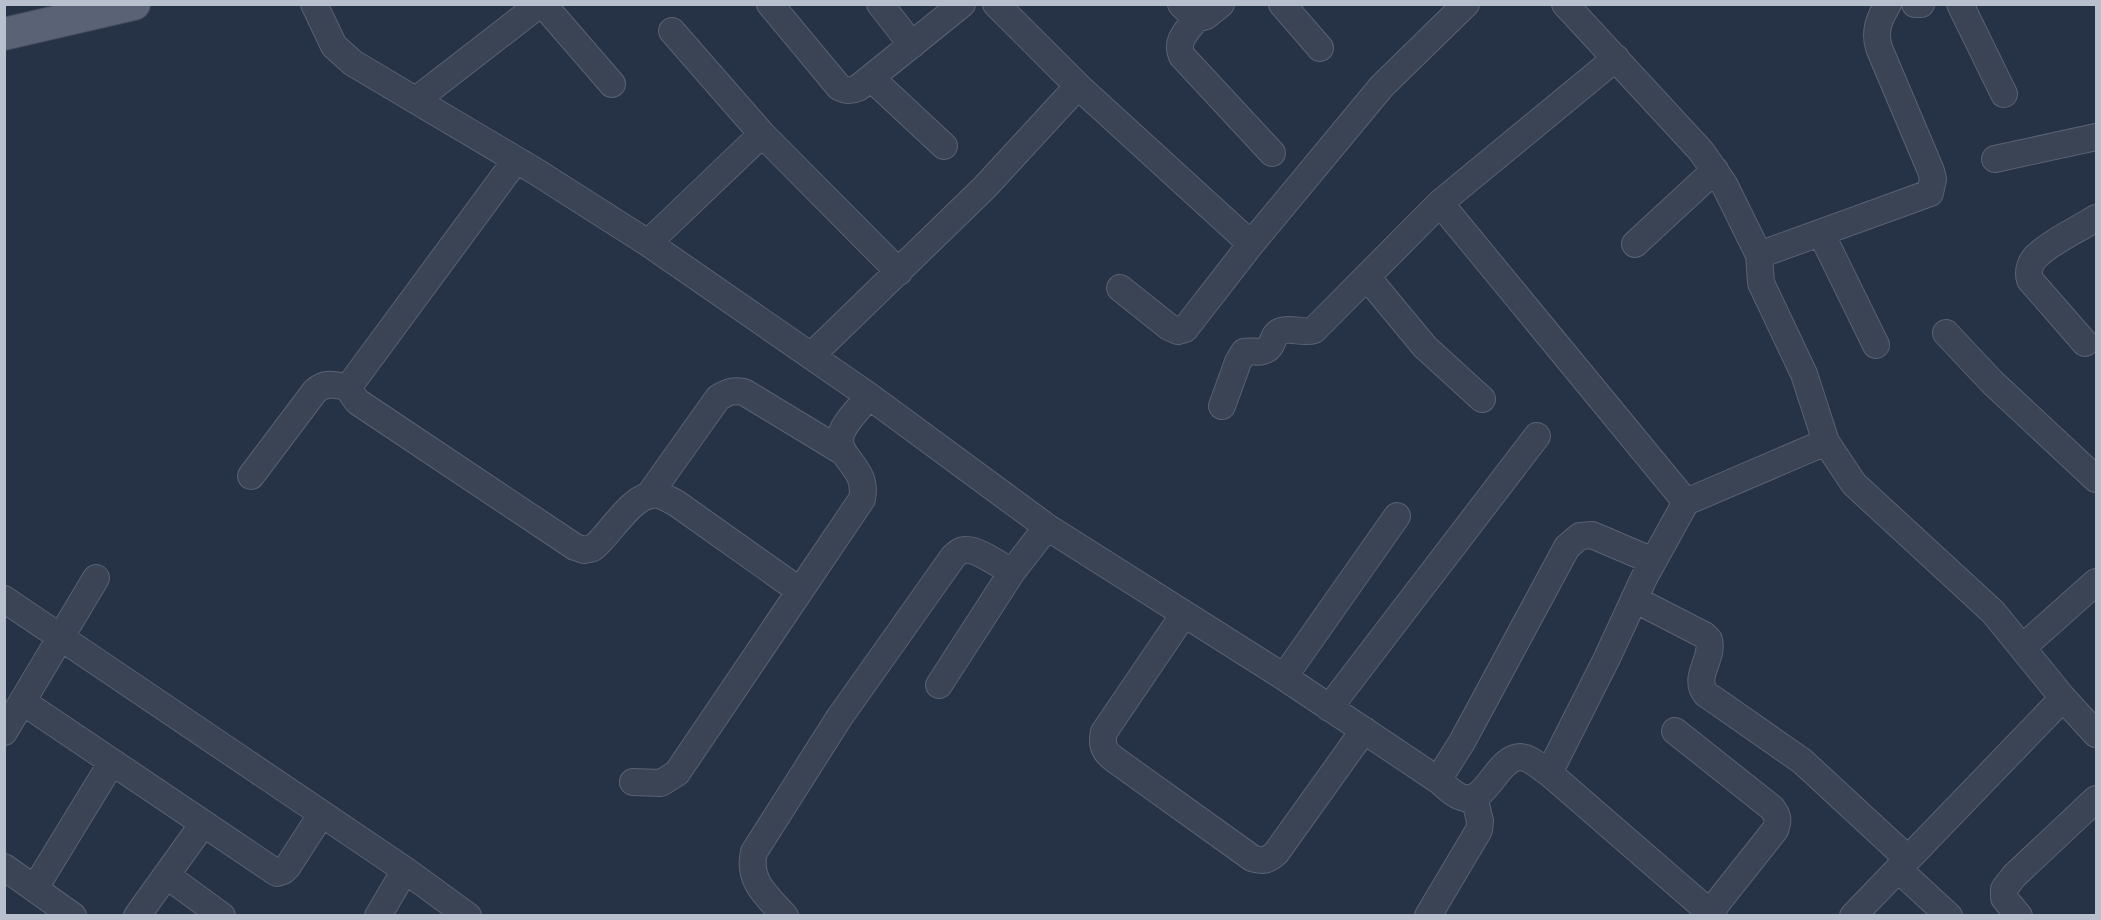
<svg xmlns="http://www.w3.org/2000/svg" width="2101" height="920" font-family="Quicksand,sans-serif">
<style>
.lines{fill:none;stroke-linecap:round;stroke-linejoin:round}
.minor-casing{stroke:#596272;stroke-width:28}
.major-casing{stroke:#444d5e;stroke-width:34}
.minor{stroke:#3b4455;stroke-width:26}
.major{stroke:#596375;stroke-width:32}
</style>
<rect width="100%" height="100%" fill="#263246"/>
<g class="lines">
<g class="minor-casing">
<path id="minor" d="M314 4 334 46 353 63 535 171 648 243 869 396 1047 527 1284 677 1438 780C1445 785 1452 794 1461 797 1486 807 1496 758 1520 757 1530 757 1541 768 1549 773L1714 916
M770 4 839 87C846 91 851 91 858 88L962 4
M880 4 912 45
M996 4 1078 86 1251 244
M1181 4 1196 19 1206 16 1221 4
M1282 4 1320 48
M1565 4 1701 151 1724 184 1759 255 1761 283 1804 374 1826 442 1854 484 1993 612 2063 698 2096 734
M1915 4H1921
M1960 4 2004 94
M1196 19C1187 31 1175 41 1182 56L1272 153
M672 31 762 134 899 272
M871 78 944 146
M416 100 536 7H543L548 10 612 84
M1995 159 2096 137
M516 160 353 381C349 391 351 394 358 402L575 547 584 550 593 548C611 534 633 491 658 495 664 496 670 500 676 503L800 591
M1440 203 1686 502
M1821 233 1876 345
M648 243 762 134
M1635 244 1715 170
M1759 255 1930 193 1933 179 1931 171 1879 48C1874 31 1879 19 1888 4
M1367 277 1425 347 1482 399
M1120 288 1169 327 1178 331 1185 329 1251 244 1382 86 1466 4
M1946 333 1992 382 2096 479
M2085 343 2030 280C2027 270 2031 260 2039 254 2054 240 2079 229 2096 218
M811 356 985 187 1078 86
M1222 406 1238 362 1244 352C1251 350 1260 354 1267 349 1274 345 1272 334 1281 331 1292 327 1303 334 1314 330L1440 203 1616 58
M251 476 315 391C326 381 336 385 350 388
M649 495 718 398C727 392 733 390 744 392L843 452
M4 599 405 870 468 916
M1634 599 1704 635 1709 640C1714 659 1692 677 1706 694L1802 761 1908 859
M1184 614 1104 732C1101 744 1104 752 1114 759L1252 858C1263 862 1268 860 1276 853L1364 730
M2023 647 2096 582
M1284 677 1397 516
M939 685 1012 572 1047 527
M23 702 277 873 283 871 288 866 321 815
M1329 708 1537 436
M1675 731 1772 808C1778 816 1779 820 1775 830L1710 912
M4 732 96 578
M1549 773 1607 658 1644 578 1686 502 1826 442
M1438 780 1462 742 1567 547 1580 536 1592 535 1653 561
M633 782 661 783 677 773 862 499C869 466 834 458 841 434 846 420 860 408 869 396
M4 867 73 916
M1898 869 1949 916
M166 875 222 916
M35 888 112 762
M137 916 203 824
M378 916 405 870
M785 916C767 896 747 881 754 852L839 718 953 557C957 554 959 550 965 550 976 548 1001 566 1012 572
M1428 916 1479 830 1480 821 1474 797
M1853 916 2063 698
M2019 916 2004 898V889L2014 876 2096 799"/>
</g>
<g class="major-casing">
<path id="major" d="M4 34 134 4"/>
</g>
<use href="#minor" class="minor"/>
<use href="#major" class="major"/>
</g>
<rect width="2101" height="920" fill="none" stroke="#b8c0ce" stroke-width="12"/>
</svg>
